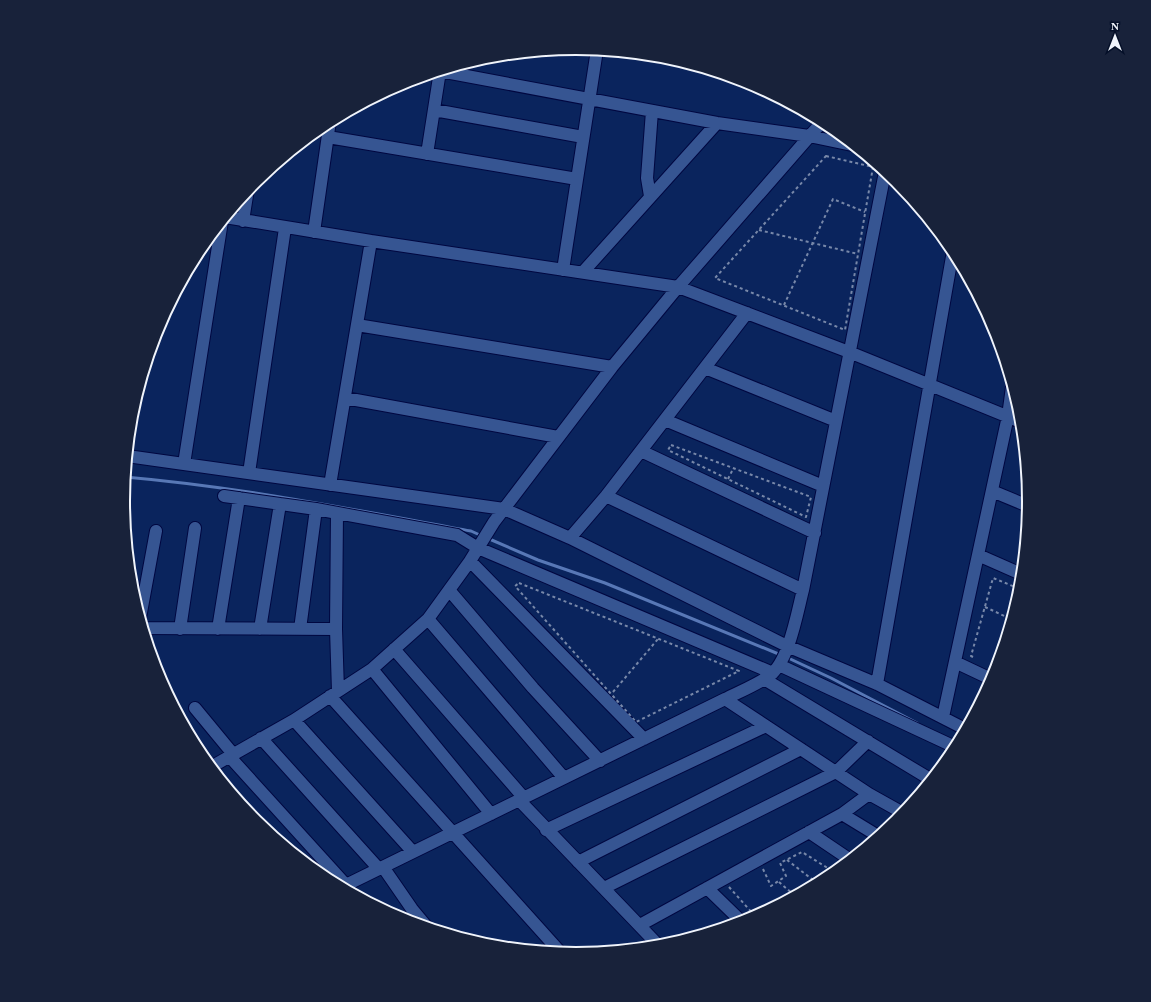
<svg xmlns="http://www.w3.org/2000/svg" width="1151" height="1002" font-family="'Times New Roman',serif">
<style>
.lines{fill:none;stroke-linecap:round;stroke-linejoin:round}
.stream{stroke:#5878b6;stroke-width:3}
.minor-casing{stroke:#000740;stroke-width:14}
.path{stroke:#7888a9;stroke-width:2;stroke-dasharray:3 3;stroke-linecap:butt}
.minor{stroke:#365592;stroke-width:12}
.rim{fill:none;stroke:#f0f4fb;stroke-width:2}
</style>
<rect width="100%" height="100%" fill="#0a245d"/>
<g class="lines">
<path class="stream" d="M125 477C241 487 356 510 471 531L482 536
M487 538 538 560 605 583 781 655
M786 657 831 678 917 723"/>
<g class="minor-casing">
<path id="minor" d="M440 71 717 123 809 136 852 145
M434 110 583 137
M328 137 577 179
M427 154 440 71
M650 196 647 178 652 111
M225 217 371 241 678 287 849 352 1021 422
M243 221 248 189
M314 232 330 121
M563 270 597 50
M583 272 717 123
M357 325 612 367
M705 368 836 421
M345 398 558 437
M665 420 823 486
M641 451 815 533
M127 456 504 509 570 538 787 646 877 684 965 729
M184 464 222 221
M249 473 285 228
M330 485 371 241
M992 491 1028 506
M224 496 316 509 457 535 478 548 773 673
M606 496 803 590
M337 513 336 629 338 691
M570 538 606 496 747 313
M978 555 1021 574
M470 561 644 739
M449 590 533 688 600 761
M140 618 156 531
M428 619 564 778
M143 628 336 629
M180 629 195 528
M218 629 239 498
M260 629 280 504
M300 629 316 509
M394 649 524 798
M955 662 991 679
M779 665 955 747
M372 669 491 814
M764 679 930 779
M877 684 953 251
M330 696 561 953
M725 699 869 794 903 813
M195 708 233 754
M943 717 1008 416 1012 387
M294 720 413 852
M261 738 379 869
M229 756 346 885
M211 767 294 720 372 669 428 619 470 561 494 522 612 367 678 287 822 122
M519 800 659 946
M842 814 878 836
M546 830 766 726
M809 832 849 859
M578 862 801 749
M383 867 412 909 427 927
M342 887 725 699C739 692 756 685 769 676 789 662 797 613 803 590L885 172
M604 888 836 772 868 741
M707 888 742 922
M640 925 842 814 869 794"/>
</g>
<path class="path" d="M826 156 873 167 845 330 715 278Z
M759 230 858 254
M784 305 833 199 865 212
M671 445 811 497 806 517 668 450Z
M728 479 733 469
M519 583 739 671 636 722 515 586Z
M985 607 1011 619
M973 657 971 656 993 578 1020 589
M613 692 658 639
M787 860 817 883
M763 869 771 886 786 876 780 863 802 852 834 872
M779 882 794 895
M729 887 755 916"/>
<use href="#minor" class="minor"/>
</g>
<path d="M0 0H1151V1002H0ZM130 501a446 446 0 1 1 892 0a446 446 0 1 1-892 0Z" fill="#18223a" fill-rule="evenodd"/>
<path class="rim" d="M130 501a446 446 0 1 1 892 0a446 446 0 1 1-892 0Z"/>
<g transform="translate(1115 36)" stroke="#051029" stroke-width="3" paint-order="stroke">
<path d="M0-3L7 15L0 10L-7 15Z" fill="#f0f4fb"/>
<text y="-6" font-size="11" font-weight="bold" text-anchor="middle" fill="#f0f4fb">N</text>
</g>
</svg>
